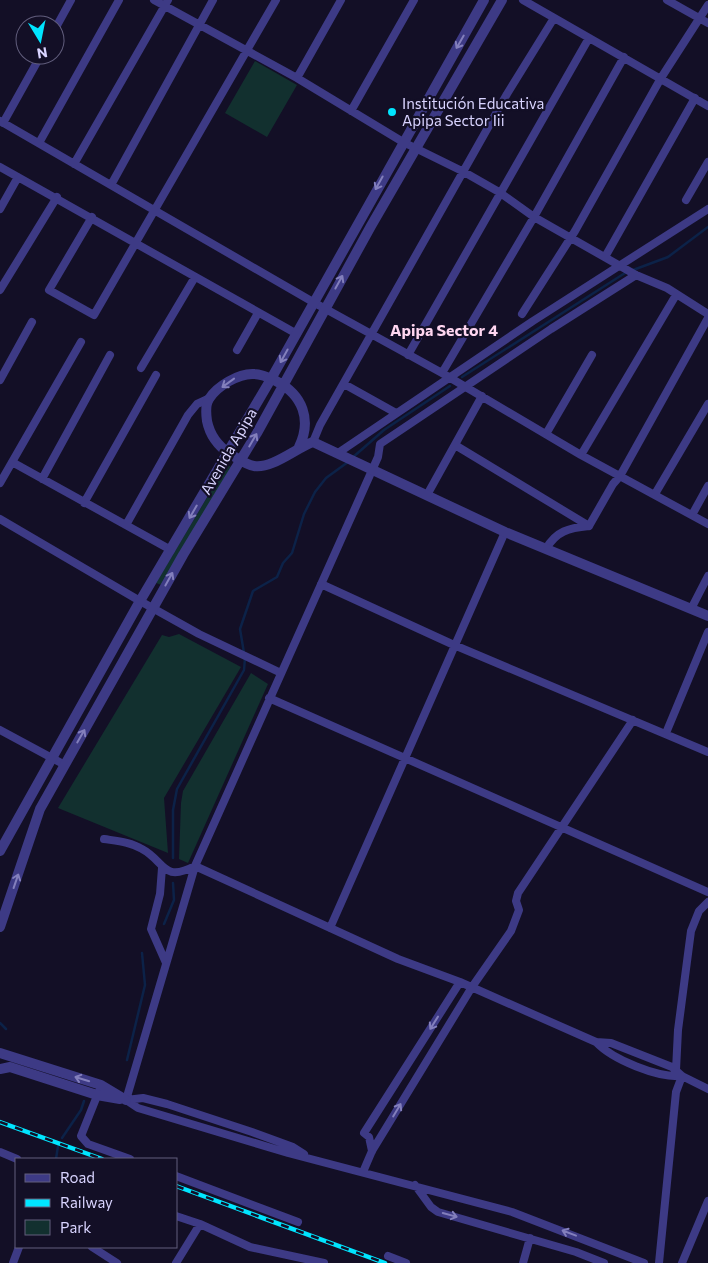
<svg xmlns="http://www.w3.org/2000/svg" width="708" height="1263" font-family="Commissioner,sans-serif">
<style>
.green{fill:#12302f}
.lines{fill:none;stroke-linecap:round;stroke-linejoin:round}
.stream{stroke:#0c2248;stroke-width:2.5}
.minor{stroke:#3d3a85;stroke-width:8}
.tertiary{stroke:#3d3a85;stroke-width:10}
.rail-casing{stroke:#00e5ff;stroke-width:4.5}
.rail{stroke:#130f26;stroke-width:2.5;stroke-dasharray:8;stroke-linecap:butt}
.oneway{stroke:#837fbc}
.poi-dot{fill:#00e5ff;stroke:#130f26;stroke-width:2}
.labels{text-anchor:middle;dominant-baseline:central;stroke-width:4.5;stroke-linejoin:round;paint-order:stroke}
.poi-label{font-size:15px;fill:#d9d4ff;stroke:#130f26;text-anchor:start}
.street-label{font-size:15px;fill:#d9d4ff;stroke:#130f26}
.neighbourhood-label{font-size:16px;font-weight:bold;fill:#ffd6f0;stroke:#130f26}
</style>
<rect width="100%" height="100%" fill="#130f26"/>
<path class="green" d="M255 61 297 85 267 137 225 113Z
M227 464 231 467 162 585 156 583Z
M179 634 241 667 164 798 168 853 58 808 162 635 169 637Z
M251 673 268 684 188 863 179 859 181 803 183 791Z"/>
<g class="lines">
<path class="stream" d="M462 377 625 273 668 257 708 227
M352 458 384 430 450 386
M244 653 240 629 253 591 277 577 283 563 292 553 304 514 315 492 326 478 348 462
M173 858V810L177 789 244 670 245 658
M164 924 174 900 173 883
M0 1023 6 1029
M127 1060 145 985 142 953
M62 1138 81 1110 84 1101
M56 1159 58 1146"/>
<path class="minor" d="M154 0 297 78 403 142 464 172 499 192 534 217 636 275 667 288 708 314
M523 0 708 106
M667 0 708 23
M55 29 71 0
M297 78 341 0
M351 111 414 0
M0 121 313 302 442 373 581 455 708 524
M3 123 41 55
M39 143 119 0
M74 164 168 0
M0 167 297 334
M111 185 213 0
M686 200 708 162
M0 209 18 177
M92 217 49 290 94 315 276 0
M605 257 695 98
M0 290 57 197
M522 314 575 231 661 78 708 5
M237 350 258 313
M408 355 589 38
M141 368 195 277
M442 373 534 217 624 57
M0 380 32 322
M344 384 396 413
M546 434 592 355
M313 442 320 425 507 94 554 18
M455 445 589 526
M338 453 533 321 708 209
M581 455 676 295
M12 462 171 550
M42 479 110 355
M0 483 81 342
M655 494 708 404
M427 495 482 396
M84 503 156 375
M692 515 708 486
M0 519 140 601 199 634 281 673
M126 525 188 415 197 404 210 398
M589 526 613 484 620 476 708 318
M546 549C556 531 569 528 589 526
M321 584 454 645 708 752
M691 609 708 576
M269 698 708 892
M0 730 65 765
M666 733 708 632
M104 839C117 841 131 842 142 849 165 861 162 883 195 866L398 959 460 982 596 1042 611 1043 672 1067 682 1076 708 1089
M162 868 160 894 151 929 166 963
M330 928 505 532
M596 1042C613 1060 658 1078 682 1076L676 1092 659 1263
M676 1070 678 1030 691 931 699 911 708 902
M99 1091 81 1136 88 1144 130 1159
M126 1100 195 866 378 457 380 444 551 329 636 275
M126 1100 138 1108 288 1153 512 1212 644 1263
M126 1100 143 1098 167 1104 252 1132 293 1147 304 1154
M372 1151 369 1137 364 1133 460 982
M0 1152 17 1159
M363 1172 372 1151 472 987 511 931 519 910 516 901 518 893 633 720
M176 1176 298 1222
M415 1185 431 1207 438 1212 576 1252 604 1263
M176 1216 200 1224 250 1247 324 1263
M92 1247 117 1263
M388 1256 406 1263
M13 1263 19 1247
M176 1263 200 1224
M523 1263 530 1238
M682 1263 708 1201"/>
<path class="tertiary" d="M299 447C312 420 303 395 276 381 270 378 261 374 254 374 239 373 217 386 209 399 205 405 206 414 207 421 210 436 218 446 230 454 237 458 246 465 254 466 272 469 296 448 313 442L505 532 708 616
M0 851 140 601 271 379 484 0
M0 927 40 809 183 555 257 433 371 226 502 0
M0 1053 101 1085 126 1100
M0 1069 10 1067 97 1095 120 1099"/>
<g class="rail-casing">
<path id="rail" d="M0 1122 102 1159
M176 1186 385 1263"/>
</g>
<use href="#rail" class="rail"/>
</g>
<defs><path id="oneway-shaft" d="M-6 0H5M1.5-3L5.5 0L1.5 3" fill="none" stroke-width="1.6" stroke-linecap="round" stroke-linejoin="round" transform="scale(1.25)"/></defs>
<g class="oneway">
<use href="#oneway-shaft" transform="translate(460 42) rotate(120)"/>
<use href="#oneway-shaft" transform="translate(379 183) rotate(119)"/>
<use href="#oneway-shaft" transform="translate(339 282) rotate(-61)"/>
<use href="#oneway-shaft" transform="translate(284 356) rotate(119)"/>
<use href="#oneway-shaft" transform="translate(228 383) rotate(144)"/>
<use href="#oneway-shaft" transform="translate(253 440) rotate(-60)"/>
<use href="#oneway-shaft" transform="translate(193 512) rotate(120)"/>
<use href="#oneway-shaft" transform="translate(169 579) rotate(-61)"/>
<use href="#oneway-shaft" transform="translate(81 736) rotate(-60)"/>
<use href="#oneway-shaft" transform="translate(16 881) rotate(-71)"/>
<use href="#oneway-shaft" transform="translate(434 1023) rotate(122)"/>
<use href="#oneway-shaft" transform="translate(82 1079) rotate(-163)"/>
<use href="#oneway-shaft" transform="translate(397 1110) rotate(-59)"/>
<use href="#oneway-shaft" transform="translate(450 1215) rotate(15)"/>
<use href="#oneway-shaft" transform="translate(569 1233) rotate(-159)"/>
</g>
<circle class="poi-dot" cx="392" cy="112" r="5"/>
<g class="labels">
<g class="poi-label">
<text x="402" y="103">Institución Educativa<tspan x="402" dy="17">Apipa Sector Iii</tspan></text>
</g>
<g class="street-label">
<text transform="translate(228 451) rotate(-60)">Avenida Apipa</text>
</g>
<g class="neighbourhood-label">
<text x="444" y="329">Apipa Sector 4</text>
</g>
</g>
<rect x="15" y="1158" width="162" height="90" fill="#130f26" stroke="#625e7d"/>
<rect x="25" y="1174" width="25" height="8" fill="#3d3a85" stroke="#625e7d"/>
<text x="60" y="1183" font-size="15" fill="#d9d4ff">Road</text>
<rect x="25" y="1199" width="25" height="8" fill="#00e5ff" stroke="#625e7d"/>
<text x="60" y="1208" font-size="15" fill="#d9d4ff">Railway</text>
<rect x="25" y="1220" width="25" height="15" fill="#12302f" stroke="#625e7d"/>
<text x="60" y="1233" font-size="15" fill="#d9d4ff">Park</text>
<g transform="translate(40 40) rotate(170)"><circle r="24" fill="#130f26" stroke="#625e7d"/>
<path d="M0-4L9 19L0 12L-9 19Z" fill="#00e5ff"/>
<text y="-8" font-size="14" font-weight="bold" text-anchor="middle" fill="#d9d4ff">N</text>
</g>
</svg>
